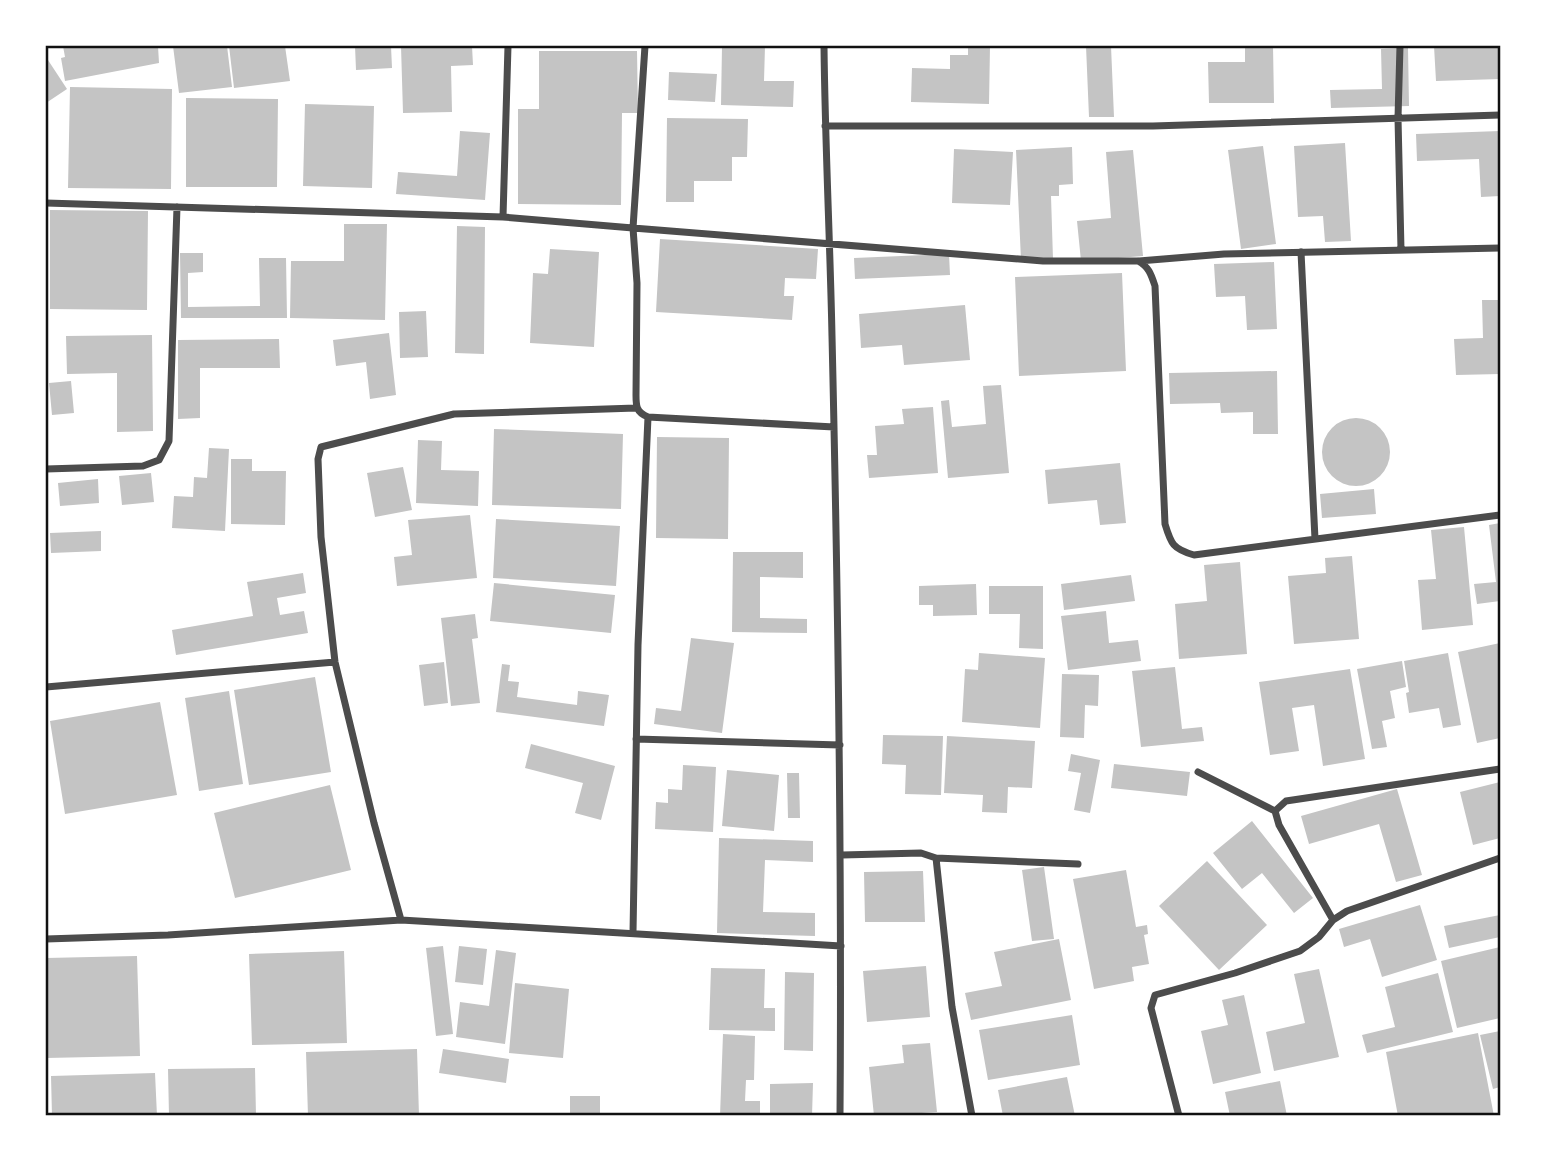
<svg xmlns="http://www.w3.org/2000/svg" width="1546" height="1161" font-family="Quicksand,sans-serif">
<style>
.building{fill:#c4c4c4}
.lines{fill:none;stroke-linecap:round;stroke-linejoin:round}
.minor{stroke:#4c4c4c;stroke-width:7}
.neatline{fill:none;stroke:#111;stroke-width:2.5}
</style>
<rect width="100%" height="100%" fill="#fff"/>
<path class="building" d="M63 46H158L159 63 65 81 61 58 65 57Z
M173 46H227L232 87 179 93Z
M229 46H285L290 81 234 88Z
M355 46H391L392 68 356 70Z
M401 46H472L473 65 451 66 452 112 403 113Z
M722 46H765L764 81H794L793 107 721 105Z
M968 46H990L989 104 911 102 912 68 950 69V55H968Z
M1086 46H1111L1114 117H1089Z
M1245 46H1273L1274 103H1209L1208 62H1245Z
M1434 46H1500V79L1436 81Z
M1408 48 1409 106 1331 108 1330 90 1382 89 1381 49Z
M539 51H637L638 113H622L621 205 518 204V109H539Z
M46 57 67 89 46 103Z
M669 72 717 74 715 102 668 100Z
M70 87 172 89 171 189 68 188Z
M186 98 278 99 277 187H186Z
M305 104 374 106 372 188 303 186Z
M667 118 748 119 747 157H732V181H694V202H666Z
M460 131 490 133 485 200 396 194 398 172 457 176Z
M1500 131V196L1481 197 1479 159 1417 161 1416 134Z
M1345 143 1351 241 1325 242 1323 216 1298 217 1294 146Z
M1263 146 1276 244 1241 249 1228 150Z
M1072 147 1073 184 1059 185V196H1051L1053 259 1021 260 1016 150Z
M954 149 1013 152 1010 205 952 203Z
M1133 150 1143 256 1081 261 1077 221 1111 218 1106 152Z
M50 210 148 211 147 310 50 309Z
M344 224H387L385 320 290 318 291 261H344Z
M457 226 485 227 484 354 455 353Z
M660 239 818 249 816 279 785 278 784 296H794L792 320 656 312Z
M550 249 599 252 594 347 530 343 533 273 548 274Z
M180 253H203V272L188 273V307L260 306 259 258H286L287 318H181Z
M949 254 950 275 855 279 854 258Z
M1274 262 1277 329 1247 330 1245 296 1216 297 1214 264Z
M1122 273 1126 371 1019 376 1015 277Z
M1482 300H1500V374L1456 375 1454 339 1483 338Z
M965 305 970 360 904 365 902 345 861 348 859 314Z
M426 311 428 357 400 358 399 312Z
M389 333 396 395 370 399 366 362 336 366 333 340Z
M152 335 153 431 117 432V373L67 374 66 336Z
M279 339 280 368H200V418L178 419V340Z
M1277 371 1278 434H1253V412L1221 413 1220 403 1170 404 1169 373Z
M71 381 74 413 52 415 49 383Z
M1001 385 1009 473 948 478 941 401 949 400 952 427 986 424 983 386Z
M933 407 938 473 869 478 867 455H877L875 426 904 424 902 409Z
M1322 452a34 34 0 1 1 68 0a34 34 0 1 1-68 0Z
M494 429 623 434 621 509 492 505Z
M657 437 729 438 728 539 656 538Z
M418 440 442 441 441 470 479 471 478 506 416 503Z
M209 448 229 449 225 531 172 528 174 496 193 497 194 477 207 478Z
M231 459H252V471H286L285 525 231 524Z
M1120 463 1126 523 1100 525 1097 500 1048 504 1045 470Z
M403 467 412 510 375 517 367 473Z
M151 473 154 502 122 505 119 476Z
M98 479 99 503 60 506 58 483Z
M1374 489 1376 514 1322 518 1320 494Z
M470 515 477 578 397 586 394 557 412 555 408 520Z
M496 519 620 526 616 586 493 578Z
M1500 523V601L1477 604 1474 584 1496 582 1489 525Z
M1464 527 1473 625 1422 630 1418 580 1436 579 1431 530Z
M101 531V551L51 553 50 533Z
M733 552H803V578L760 577V618L807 619V633L732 632Z
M1352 556 1359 639 1294 644 1288 576 1326 573 1325 558Z
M1240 562 1247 654 1179 659 1175 604 1207 601 1204 565Z
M303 573 306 593 277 598 280 615 304 611 308 633 176 655 172 630 253 616 247 582Z
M1131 575 1135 601 1064 610 1061 584Z
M494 583 615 595 611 633 490 621Z
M976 584 977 615 933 616V605H919V586Z
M989 586H1043V649L1019 648 1020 614H989Z
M1106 611 1109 643 1138 640 1141 661 1068 670 1061 616Z
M475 614 478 638 472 639 480 703 451 706 441 618Z
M691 638 734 643 722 733 654 724 656 708 681 711Z
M1500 643V738L1477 743 1458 652Z
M979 653 1045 658 1040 728 962 722 965 669 978 670Z
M1448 653 1461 725 1443 728 1439 708 1409 713 1406 693 1409 692 1404 661Z
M1402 661 1406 687 1390 691 1395 718 1382 721 1387 747 1372 749 1357 669Z
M444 662 448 703 424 706 419 665Z
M502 664 510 665 508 681 519 682 517 697 577 705 578 691 609 695 604 726 496 712Z
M1175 667 1182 729 1202 727 1204 741 1141 747 1132 671Z
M1350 669 1365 759 1323 766 1314 705 1292 708 1299 751 1270 755 1259 682Z
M1062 674 1099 675 1098 706 1085 705 1084 738 1060 737Z
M315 677 331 772 249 785 234 690Z
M229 691 243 784 199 791 185 698Z
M160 702 177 795 65 814 50 721Z
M883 735 943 736 941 795 905 794 906 765 882 764Z
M947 736 1035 741 1032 788 1008 787 1007 813 982 812 983 795 944 793Z
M531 744 615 766 601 820 575 813 583 783 525 768Z
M1071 754 1100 760 1090 813 1074 810 1081 773 1068 771Z
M1114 764 1190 772 1187 796 1111 788Z
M683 765 716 767 713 832 655 829 656 802 668 803V789L682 790Z
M727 770 779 775 774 831 722 826Z
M787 773H799L800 818H788Z
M1500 782V838L1473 845 1460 792Z
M330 785 351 870 235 898 214 813Z
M1397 789 1422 875 1396 882 1379 824 1309 844 1301 816Z
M1252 821 1313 898 1294 913 1262 873 1242 889 1213 853Z
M719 838 813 841V862L765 860 763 912 815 913V936L717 933Z
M1207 861 1267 925 1219 970 1159 906Z
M1044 867 1054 939 1032 941 1022 870Z
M1126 870 1136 927 1147 925 1148 934 1144 935 1149 964 1132 967 1134 981 1094 989 1073 879Z
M923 871 925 922H865L864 872Z
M1420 905 1437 960 1382 977 1370 939 1344 947 1339 929Z
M1500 915V937L1449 948 1444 926Z
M1059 939 1071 1000 971 1020 965 993 1002 986 994 952Z
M443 946 453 1034 436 1036 426 948Z
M459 946 487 949 483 985 455 982Z
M1500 947V1018L1457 1028 1441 961Z
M496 950 516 953 505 1044 456 1037 460 1002 489 1006Z
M344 951 347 1043 252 1045 249 954Z
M137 956 140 1056 46 1058V958Z
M926 966 930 1017 867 1022 863 971Z
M711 968 765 969 764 1008H775V1031L709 1030Z
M1319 969 1339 1057 1274 1071 1266 1032 1305 1023 1294 974Z
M785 972 814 973 813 1051 784 1050Z
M1438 973 1453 1032 1367 1053 1362 1035 1395 1027 1385 987Z
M515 983 569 989 563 1058 509 1053Z
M1244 995 1261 1073 1213 1084 1201 1031 1228 1025 1222 1000Z
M1072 1015 1080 1065 988 1080 979 1030Z
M1500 1031V1087L1493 1089 1480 1035Z
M1478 1033 1494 1116H1398L1386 1052Z
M723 1034 755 1036 754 1080H746L745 1101H760V1116H720Z
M930 1043 937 1112 874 1116 869 1067 904 1063 902 1045Z
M417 1049 419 1116H308L306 1052Z
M443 1049 509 1059 506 1083 439 1073Z
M255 1068 256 1116H169L168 1069Z
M155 1073 157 1116H52L51 1076Z
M1067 1077 1075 1116H1003L998 1090Z
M1280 1081 1287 1116H1230L1225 1092Z
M813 1083 812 1116H770V1084Z
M570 1096H600V1116H570Z"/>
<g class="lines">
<path class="minor" d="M645 46 633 228 1043 261H1138C1149 267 1151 274 1155 286L1165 524C1171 544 1173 549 1194 555L1500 515
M824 46C825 142 830 239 832 336 838 596 842 855 840 1116
M1400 46 1398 118 1401 250
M825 126H1153L1500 115
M46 203 503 217 633 228 637 283 636 395C636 406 636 412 648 417L834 427
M503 217 508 46
M1301 252 1315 539
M1139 261 1224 254 1500 248
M46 469 143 466 159 460 169 441 177 207
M46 687 335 662
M636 739 840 745
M1198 772 1275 811
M842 855 921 853 936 858 952 1007 972 1116
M936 858 1078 864
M401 920 374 823 335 662 321 537 318 459 321 447 454 414 636 408
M1333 920 1279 825 1275 811 1286 801 1500 769
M633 933 638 645 648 417
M46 939 168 935 401 920 841 946
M1179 1116 1151 1008 1155 995 1235 973 1300 951 1319 937 1333 920 1347 911 1500 858"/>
</g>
<rect width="1546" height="1161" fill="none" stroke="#ffffff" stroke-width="94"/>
<rect x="47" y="47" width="1452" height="1067" class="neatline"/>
</svg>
